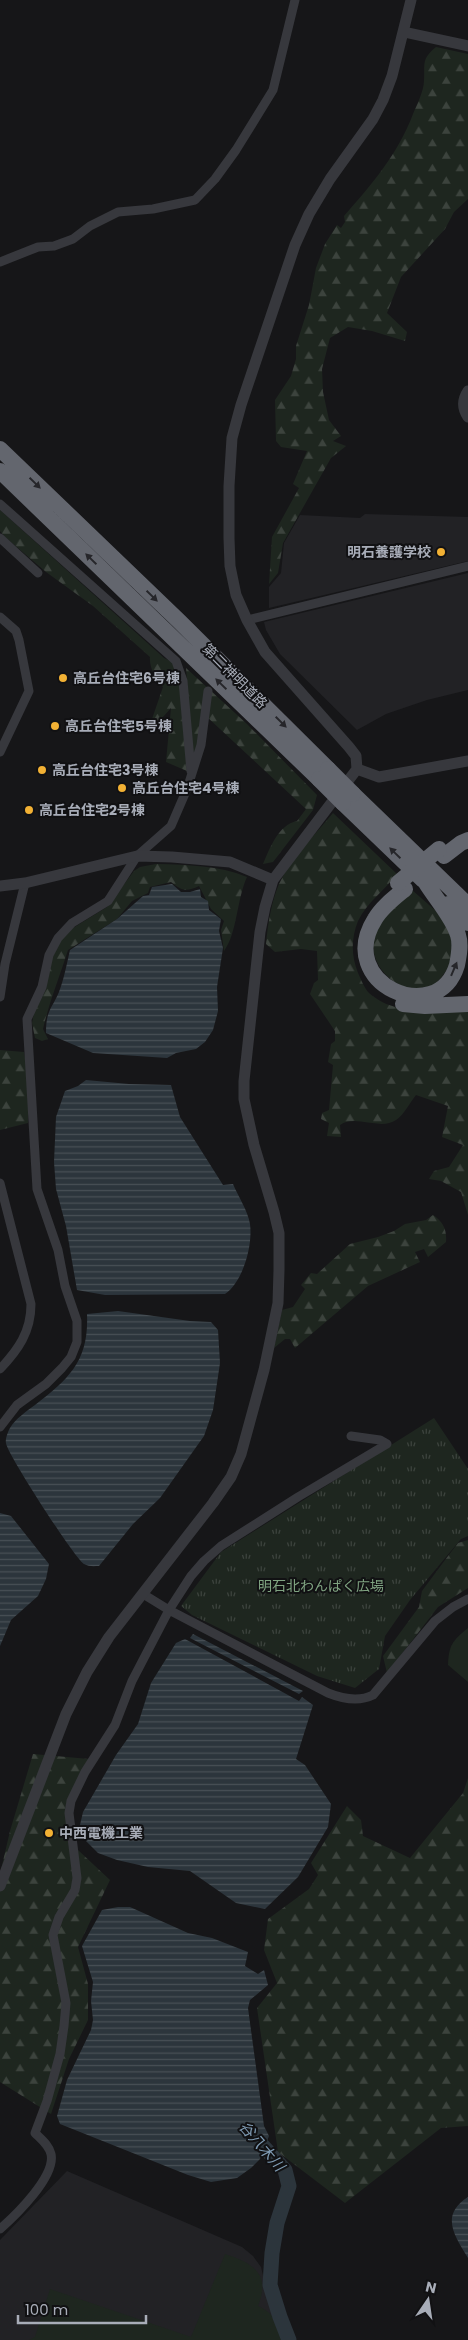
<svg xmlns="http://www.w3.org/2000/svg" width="468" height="2340" font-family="Poppins,'Noto Sans JP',sans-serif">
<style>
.built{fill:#222225}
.grass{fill:url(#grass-tufts)}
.forest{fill:url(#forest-firs)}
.pitch{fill:#1e261f}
.water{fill:url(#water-rules)}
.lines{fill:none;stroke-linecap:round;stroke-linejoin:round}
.river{stroke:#2c353c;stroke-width:15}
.minor{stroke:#37383d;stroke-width:9}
.tertiary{stroke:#37383d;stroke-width:11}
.motorway{stroke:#63666e;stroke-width:16}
.motorway-bridge{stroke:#63666e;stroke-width:16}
.oneway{fill:#26262a}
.poi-dot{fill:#f2b134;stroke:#111113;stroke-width:2}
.labels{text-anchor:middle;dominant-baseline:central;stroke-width:4;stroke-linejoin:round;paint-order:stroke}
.poi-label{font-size:14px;font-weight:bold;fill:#a8adb8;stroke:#111113;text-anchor:start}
.street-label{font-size:14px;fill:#a8adb8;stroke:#111113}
.park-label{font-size:14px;fill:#7fa381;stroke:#111113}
.water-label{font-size:15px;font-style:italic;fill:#7f9bb3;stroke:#111113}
</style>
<defs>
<pattern id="grass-tufts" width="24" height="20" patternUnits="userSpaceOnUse" patternTransform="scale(1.25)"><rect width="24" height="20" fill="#1e261f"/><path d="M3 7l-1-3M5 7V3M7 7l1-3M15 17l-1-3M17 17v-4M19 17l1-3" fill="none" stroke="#3c433d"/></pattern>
<pattern id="forest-firs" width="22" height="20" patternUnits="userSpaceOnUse" patternTransform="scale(1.25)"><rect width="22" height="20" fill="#1e261f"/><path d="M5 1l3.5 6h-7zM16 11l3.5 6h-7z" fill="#3c433d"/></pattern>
<pattern id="water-rules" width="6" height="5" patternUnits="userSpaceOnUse" patternTransform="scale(1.25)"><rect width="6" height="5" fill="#2c353c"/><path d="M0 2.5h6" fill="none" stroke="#485056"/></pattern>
</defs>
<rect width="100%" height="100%" fill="#161618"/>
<path class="built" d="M365 514 468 517V561L269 608V587L281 573 284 543 300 515 360 518Z
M468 573V690L427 700 386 714 357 730 280 654 266 630 264 622Z
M67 2171 242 2247 253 2256 261 2267 269 2301 279 2319 286 2340H0V2240Z"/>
<path class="grass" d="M434 1418 468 1469V1536L461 1539 410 1600 385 1636 379 1669 355 1688 317 1676 192 1615 181 1606 221 1552Z"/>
<path class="forest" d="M436 47 468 54V199L454 212 445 229 401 277 387 313 407 332 405 341 372 331 348 327 330 338 322 369 323 392 329 420 341 436 333 441 346 446 331 458 283 543 278 573 269 584 272 537 299 488 293 484 307 451 281 447 276 441 275 400 291 376 296 359V346L309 305 316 268 325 244 337 225 341 228 345 222 344 216C372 184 398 154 413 114 417 105 424 90 424 81 425 64 421 59 436 47Z
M0 510 164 658 172 662 179 678 187 771 166 762 171 708 154 727 147 724 152 719 163 687C156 681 149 667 150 657L93 606 46 572 5 537 0 531Z
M186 668 247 724 317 795 313 810 273 862 263 864C270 848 278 825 297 821L306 809 206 716 193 759Z
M333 813 397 874C385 890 367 902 358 921 351 938 351 956 358 973 361 979 364 988 369 993 396 1017 435 1010 468 1010V1215L461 1192 441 1181 429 1179 434 1171 449 1167 463 1145 442 1137 448 1106 416 1095C410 1102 404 1115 396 1120 380 1131 356 1114 340 1125L341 1137 327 1136 329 1123 321 1119 322 1113 329 1110 333 1065 328 1062 331 1044 335 1041V1031L310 994 314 983 318 980 317 951 301 949 275 952 266 944C268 924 271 903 279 884 291 858 315 835 333 813Z
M156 864C188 865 218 865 247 877 237 898 237 934 224 951L221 930 224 921 211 909 199 886C186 892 182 891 171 882L150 887 148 893 132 901 117 919 68 950C60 976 49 1002 43 1029L48 1039 42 1041 35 1038 32 1023 34 1013 38 1002 44 993 50 962 65 933 107 907 134 871 140 867Z
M412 890 436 911 453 935C452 943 453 953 451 962 450 966 446 971 443 975 418 1013 350 967 381 919 388 908 402 899 412 890Z
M0 1050 24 1052 28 1076V1123L0 1130Z
M433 1215C443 1222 447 1229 446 1242L428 1257 424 1249 415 1252 420 1262 368 1286 295 1348 290 1339H285L274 1348 282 1310 293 1307 305 1289 301 1285 311 1273 317 1274 350 1244 378 1237 394 1231 405 1224 426 1220Z
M468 1540V1588L438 1607 387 1673 383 1656 419 1607 422 1591 445 1560 458 1543Z
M33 1754 89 1759 68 1813 78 1850 110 1880 78 1947 88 1984V2020L69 2059 51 2114 0 2082V1874L10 1831Z
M468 1778V2126L441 2128 345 2203 278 2152 257 2008 277 1983 264 1950 268 1919 309 1889 318 1875 311 1863 347 1806 361 1820 363 1836 410 1858 463 1793Z"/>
<path class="pitch" d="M468 1628V1682L448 1665C449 1645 452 1641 468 1628Z
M225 2254C253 2263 271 2274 258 2306 274 2313 276 2322 283 2337L282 2340H29L35 2337 50 2289 191 2337Z"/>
<path class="water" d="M172 884 181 892H190L200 889 201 897 208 901 209 910 221 919 219 931 223 948 217 987 218 1011 213 1030 205 1042 196 1049 176 1053 167 1058 93 1053 46 1033C46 1011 51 1010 59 992 64 979 67 963 70 950L117 919 143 896 149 895 152 887Z
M86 1080 129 1084 171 1085 180 1117 223 1185 233 1184C238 1196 248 1211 250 1224 253 1245 243 1282 225 1294L105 1295 77 1290 66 1226 56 1189 54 1162 56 1117 65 1091 78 1086Z
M118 1311 190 1321 211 1322 218 1330 220 1363 213 1410 204 1436 160 1498 133 1524 99 1566C95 1566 89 1567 84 1564 75 1559 6 1452 6 1443 5 1440 8 1431 10 1428 15 1419 27 1411 35 1405 70 1378 89 1360 87 1314Z
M0 1513 11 1516 49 1564 46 1579 38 1596 11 1620 0 1646Z
M193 1634 303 1691 299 1694 190 1638Z
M185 1639 299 1701 302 1697 313 1705 296 1759 305 1765 331 1804 328 1827 298 1877 265 1909 236 1903 190 1871 148 1867 117 1860 98 1853 85 1840 80 1825 83 1812 116 1755 138 1724 151 1683 176 1643Z
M118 1907H130L188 1933 212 1938 248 1952 245 1966 258 1974 264 1970 268 1985 250 2000 248 2008 264 2126 269 2136 260 2159 251 2168 237 2178 211 2182 188 2175 60 2124 57 2116 67 2080 91 2030 93 2020 91 2001 93 1982 82 1946 102 1910Z
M468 2197V2258C454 2235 440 2215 468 2197Z"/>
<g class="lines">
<path class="river" d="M251 2133 285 2170 289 2186 277 2223 272 2253 270 2285 280 2317 289 2340"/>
<path class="minor" d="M0 262 38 247 54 246 73 239 90 226 118 212 153 209 195 200 215 179 236 150 273 90 295 0
M0 504 176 661 183 681 191 771
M0 538 38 573
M0 617 16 631 19 640 29 691 0 752
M247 620 468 566
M0 997 5 964 25 883
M0 1183 31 1304C31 1332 18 1350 0 1369
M0 1427 17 1405 46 1384 62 1368 71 1357 77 1342V1321L65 1286 58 1250 37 1189 27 1019 42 987 49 955 58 938 72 923 108 901 137 856 171 826 187 789 201 745 208 691
M143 1594 169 1610 328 1693C343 1699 359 1702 373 1695L435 1621 453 1607 468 1599
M0 2229C16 2215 56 2176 51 2154 49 2145 41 2139 35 2133L47 2101 60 2054 64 2026 66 2003 53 1935 59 1917 75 1890 77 1878 69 1813 71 1801 85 1772 115 1725 132 1681 169 1610 191 1576 204 1561 221 1546 298 1497 387 1444 380 1440 351 1436"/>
<path class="tertiary" d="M404 32 468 46
M468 391C462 400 462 408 468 417
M357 769 379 777 468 761
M0 886 25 883 137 856 172 857 230 862 273 880
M0 1886 66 1714 87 1672 109 1637 213 1503 231 1477 241 1454 264 1370 278 1303 279 1270V1233L274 1212 254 1145 244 1099V1081L260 932 265 907 273 880 357 769 356 756 349 747 265 652 247 620 236 595 230 566 229 538V486L232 438 241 405 295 245 309 214 330 179 373 119 383 100 392 76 411 0"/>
<path class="motorway" d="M0 449 179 621 328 769
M0 471 319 779
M353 794 468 905
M343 803 423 880
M444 856 461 843 468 840
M405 889C394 898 382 907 375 919 334 984 438 1029 457 965 459 955 461 944 458 935 453 918 436 899 426 883
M448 904 468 923
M403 1004 425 1006 468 1004"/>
<path class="motorway-bridge" d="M328 769 353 794
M319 779 343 803
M398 883 439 849"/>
</g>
<defs><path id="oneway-solid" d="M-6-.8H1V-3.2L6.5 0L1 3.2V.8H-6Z" transform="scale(1.25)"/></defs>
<g class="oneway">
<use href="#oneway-solid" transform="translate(35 483) rotate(44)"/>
<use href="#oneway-solid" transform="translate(91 559) rotate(-136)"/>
<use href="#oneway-solid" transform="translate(152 596) rotate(44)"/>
<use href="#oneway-solid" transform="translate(221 684) rotate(-136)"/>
<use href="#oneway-solid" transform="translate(281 722) rotate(45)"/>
<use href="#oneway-solid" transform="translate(395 853) rotate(-136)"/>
<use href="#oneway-solid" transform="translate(454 969) rotate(-67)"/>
</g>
<g class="poi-dot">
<circle cx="441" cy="552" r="5"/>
<circle cx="63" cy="678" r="5"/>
<circle cx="55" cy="726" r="5"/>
<circle cx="42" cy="770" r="5"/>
<circle cx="122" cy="788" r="5"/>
<circle cx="29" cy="810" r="5"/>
<circle cx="49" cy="1833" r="5"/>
</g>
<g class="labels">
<g class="poi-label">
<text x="431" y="552" text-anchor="end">明石養護学校</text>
<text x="73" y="678">高丘台住宅6号棟</text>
<text x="65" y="726">高丘台住宅5号棟</text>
<text x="52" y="770">高丘台住宅3号棟</text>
<text x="132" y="788">高丘台住宅4号棟</text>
<text x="39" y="810">高丘台住宅2号棟</text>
<text x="59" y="1833">中西電機工業</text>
</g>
<g class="street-label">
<text transform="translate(235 676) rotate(45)">第二神明道路</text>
</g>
<g class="park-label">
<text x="321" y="1586">明石北わんぱく広場</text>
</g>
<g class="water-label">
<text transform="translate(262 2146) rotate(49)">谷八木川</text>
</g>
</g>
<g transform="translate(428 2300) rotate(13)" stroke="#111113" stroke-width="4" paint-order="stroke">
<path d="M0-4L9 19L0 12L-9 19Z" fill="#a8adb8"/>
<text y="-8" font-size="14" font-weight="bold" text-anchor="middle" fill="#a8adb8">N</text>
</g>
<path d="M18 2315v8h128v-8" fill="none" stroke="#a8adb8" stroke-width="2.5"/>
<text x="25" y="2315" font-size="15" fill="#a8adb8" stroke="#111113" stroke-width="4" paint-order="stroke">100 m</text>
</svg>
